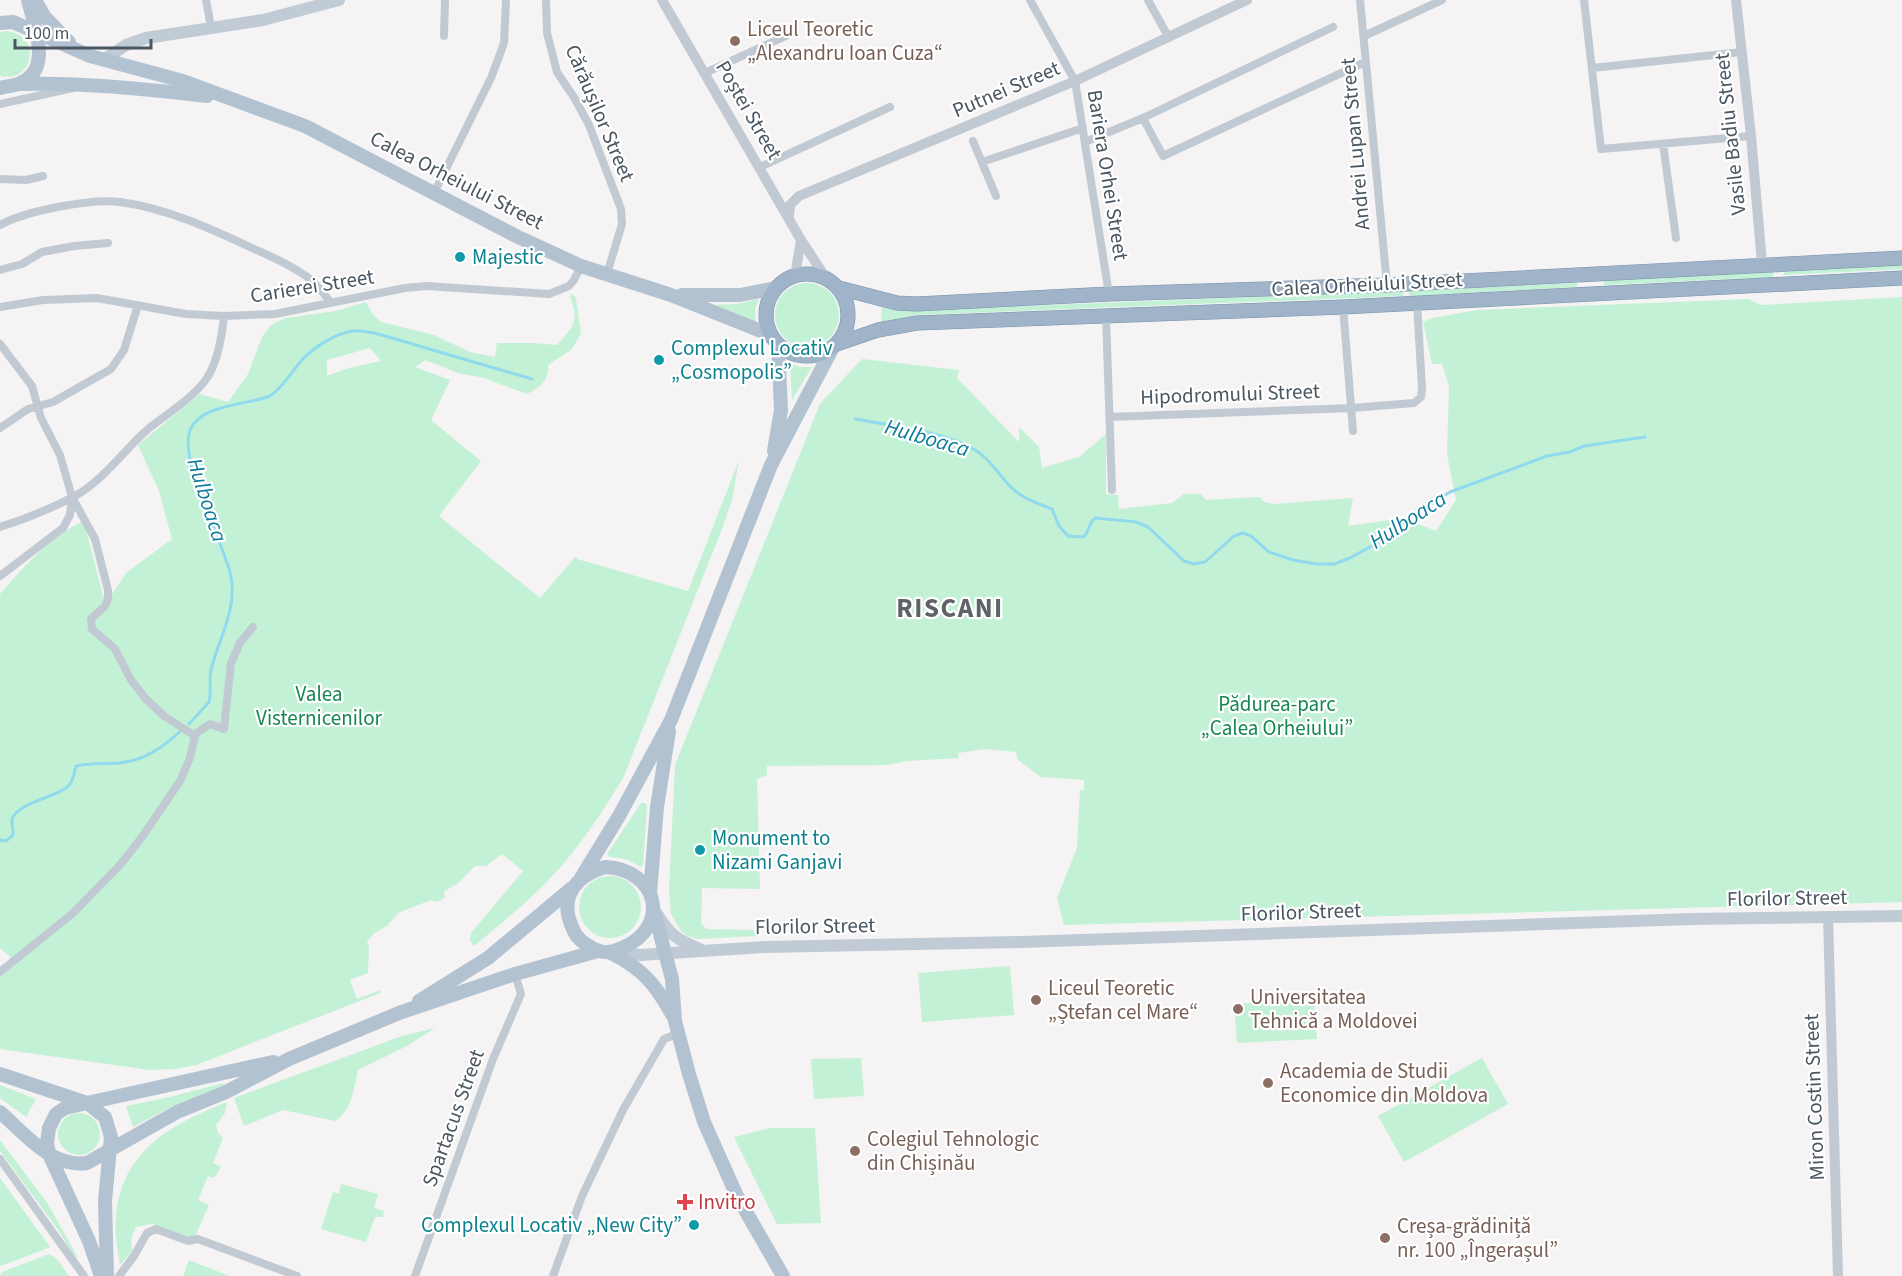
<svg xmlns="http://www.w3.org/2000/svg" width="1902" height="1276" font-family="'Source Sans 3',sans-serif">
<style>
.green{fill:#c3f1d5;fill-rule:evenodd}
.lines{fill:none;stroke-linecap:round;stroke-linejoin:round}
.stream{stroke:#90daee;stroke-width:3}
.trunk-casing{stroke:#7690ad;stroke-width:15}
.minor{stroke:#c1cad2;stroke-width:8}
.tertiary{stroke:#c1cad2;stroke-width:10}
.secondary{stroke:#c1cbd6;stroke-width:12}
.primary{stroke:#b3c2d1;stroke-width:14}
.trunk{stroke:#9fb4c9;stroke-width:14}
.education-dot{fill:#8d6e63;stroke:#fff;stroke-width:2}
.culture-dot{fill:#0f9aa8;stroke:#fff;stroke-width:2}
.health-dot{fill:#e0444e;stroke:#fff;stroke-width:2}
.labels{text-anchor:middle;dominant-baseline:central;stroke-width:4.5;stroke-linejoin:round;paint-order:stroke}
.education-label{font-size:21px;fill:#785e54;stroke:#fff;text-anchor:start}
.street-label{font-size:21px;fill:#4a5661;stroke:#fff}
.culture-label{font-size:21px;fill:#0d838f;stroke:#fff;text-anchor:start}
.park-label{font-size:21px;fill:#17864f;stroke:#fff}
.health-label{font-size:21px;fill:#be3a42;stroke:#fff;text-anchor:start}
.water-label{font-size:22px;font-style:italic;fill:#0c7c9b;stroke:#fff}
.district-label{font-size:27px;font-weight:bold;letter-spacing:1.5px;fill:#5f6368;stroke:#fff}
</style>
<rect width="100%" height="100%" fill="#f5f3f3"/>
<path class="green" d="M4 31C43 32 35 84 0 76V32Z
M1902 265V269L1784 275V271Z
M1773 272V277L1604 285V280Z
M1577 283V287L1409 296V291Z
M775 315a32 32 0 1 1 64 0a32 32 0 1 1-64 0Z
M1404 291 1403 296 915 315 881 322 882 307 898 311Z
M572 294 576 298 581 334 571 350 548 365C550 380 539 388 527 394L484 378 458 373 425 360 415 367 450 380 431 420 481 461 439 516 540 598 576 556 577 559 688 591 739 460 732 500 722 529 624 776C606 807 586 837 563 864 537 895 505 920 474 946L470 940 471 933 523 871 502 854 486 866H475L457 884 444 891 445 898 436 902 431 900 398 913 387 926 374 933 367 942 369 946 368 973 350 980 357 999 381 990 380 993 196 1065 176 1069 150 1070 0 1049V975L16 962 0 948V594C24 567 48 539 81 522L86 529 103 596 113 593 126 573 172 539 159 491 138 445 200 394 228 402 248 374 262 337 271 325 285 318 336 311 366 302 373 315 381 322 434 335 470 352 495 357 497 343H533L557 345C572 328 580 322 570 297ZM370 348 381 361 349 368 327 376V360Z
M1902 297V902L1064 925 1057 898 1077 848 1080 790H1084V780L1041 777 1017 759 1016 752 985 749 958 753 959 758 907 761 887 765 767 766V775L757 779 760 889 702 888 701 923 706 929 754 930 757 936 697 939 687 936 681 931 671 914 669 890 675 765 820 404 862 359 959 370 957 378 1019 442V427L1039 447 1042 468 1079 457 1106 434V494L1118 495 1119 509 1172 503 1184 494H1201L1206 500 1260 497 1264 502 1273 504 1353 498 1348 526 1403 518 1436 531 1456 500 1447 454 1449 386 1442 364H1432L1423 322 1432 318 1477 310 1749 299 1761 305Z
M759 299 755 309 756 323 714 305 737 304Z
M790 364 801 367H812L792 400Z
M641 803H645L647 806 643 865 641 867 626 859 610 857 607 854Z
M579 907a31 31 0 1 1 62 0a31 31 0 1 1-62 0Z
M1010 966 1014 1015 922 1022 918 973Z
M1314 1000 1317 1039 1237 1043 1234 1004Z
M435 1028 407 1046 358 1070C354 1086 352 1112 335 1121L283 1110 244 1126 234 1098 402 1036Z
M861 1058 864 1096 814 1099 811 1059Z
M1482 1058 1508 1104 1404 1162 1378 1116Z
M223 1083 224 1085 173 1106 133 1127 126 1106 170 1097Z
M0 1085 36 1099 26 1117 0 1098Z
M227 1102 225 1113 216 1125 218 1133 223 1138 213 1163 221 1166 216 1176 212 1178 208 1176 198 1200 209 1205 194 1239 152 1224 136 1227 131 1239 132 1251 120 1265C118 1250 114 1234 116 1219 120 1152 171 1124 227 1102Z
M58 1134a21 21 0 1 1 42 0a21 21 0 1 1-42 0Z
M770 1128H815L821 1223 777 1224 734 1137Z
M0 1140 48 1204 78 1258 73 1255 59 1231 0 1151Z
M0 1178 50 1247 1 1266 0 1265Z
M341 1184 378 1194 374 1208 384 1211 383 1217H375L366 1242 321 1229 333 1192 339 1194Z
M49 1254 57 1259 69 1276H0L2 1272Z
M189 1260 229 1276H183Z"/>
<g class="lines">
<path class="stream" d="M855 419C888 425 944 432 972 448 988 457 996 471 1008 484 1019 497 1036 503 1052 509L1059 526 1068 536 1084 537C1089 531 1089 523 1095 518L1136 522 1148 527 1184 561 1194 564 1205 562 1234 536 1243 533 1251 536 1269 552 1293 560 1316 564H1334L1350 558 1386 538 1412 515 1450 492 1547 456 1570 452 1584 446 1645 437
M189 724 209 702C212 690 208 677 212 666 220 637 237 608 231 577 225 543 176 459 191 428 203 404 248 405 270 396 283 387 291 373 301 361 313 348 335 333 353 331 364 330 374 333 385 336L532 379
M0 840 6 841 13 835C14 829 10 822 13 817 23 800 60 797 70 784 74 779 74 772 76 766 90 763 105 764 119 763 145 761 164 746 182 730"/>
<g class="trunk-casing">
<path id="trunk" d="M766 315a41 41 0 1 1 82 0a41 41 0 1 1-82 0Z
M839 288 897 303 917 304 1109 294 1387 285 1902 258
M837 344 878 330 917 323 1343 307 1902 278"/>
</g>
<path class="minor" d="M206 0 211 27
M546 0 547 33 557 72 575 99 589 125 621 209 622 224 607 274
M1030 0 1075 81 1109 294
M1148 0 1169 38
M1360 0 1387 285
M1584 0 1601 149 1751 136
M444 36 445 0
M1364 36 1442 0
M1592 68 1742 52
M705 73 792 33
M0 104 73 88
M1143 118 1163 156 1365 62
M973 141 996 196
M1085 142 1143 118 1333 27
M1663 144 1676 238
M982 162 1083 128
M760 167 890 107
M0 179 26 180 43 176
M434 193 491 78 500 54 504 43 506 0
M0 225C25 211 92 198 120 202 166 208 212 229 254 249 273 257 293 266 310 279 318 286 325 295 331 303
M0 270 22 264 42 252 74 246 108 243
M0 307 43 300 97 298 186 314 224 316 275 314 405 288 427 286 549 294 569 286 574 280 581 266
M1343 307 1353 431
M1106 316 1112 490
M0 344 32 386 41 418 60 455 72 497 95 539 108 590V599L105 606 91 619 92 629 115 649 131 680 146 699 164 716 195 736
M1110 417 1352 408 1414 403 1421 397 1422 388 1417 303
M0 428 28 409 53 402 111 369 124 350 138 305
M0 527C22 520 52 508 73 497 102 482 123 451 148 429 168 413 192 399 207 378 218 361 222 336 224 316
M0 576 63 528 70 515 72 498
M0 972 72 914 120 865 142 837 180 781 190 758 195 736 198 732 210 724 224 729 231 663 240 643 253 627
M0 1159 84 1276
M119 1276 134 1256 147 1233 156 1229 188 1241 198 1239 297 1276
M415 1276 493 1059 521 994 515 974
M553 1276 582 1196 623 1110 664 1039 679 1033"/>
<path class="tertiary" d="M662 0 801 240 826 278
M1736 0 1751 136 1762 264
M789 216 790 205 799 196 1075 81 1247 0
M795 276 801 240
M1828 917 1838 1276"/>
<path class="secondary" d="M103 60 126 45 146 38 263 20 339 0
M657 914C670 935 677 940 700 949
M611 953 640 955 765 947 1022 942 1691 919 1902 916"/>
<path class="primary" d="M35 0 44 16 69 42
M0 23 13 22 90 56 183 81 305 126 516 236 581 266 671 295 771 335
M18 84C81 82 144 89 207 96
M0 88C6 86 13 86 18 84 54 71 34 26 28 0
M682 295H740L776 288
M774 451 781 410 778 344
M605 867C658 869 672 927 622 948 610 953 604 954 592 948 584 943 576 938 573 929 558 898 575 876 605 867Z
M581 878 619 816 671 720 771 465 832 349
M650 893 657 807 669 731
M653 908 672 979 675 1021 689 1074 704 1122 737 1196 783 1276
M611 953C643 969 656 985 673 1016
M419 1001 488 958 572 888
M0 1074 87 1103 105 1117 111 1137 105 1201 107 1276
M0 1112C24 1133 51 1168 87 1163L177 1112 226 1092 289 1059 399 1013 515 974 598 951
M101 1276 89 1241 49 1154 47 1143 49 1128 56 1114 65 1108 87 1103 273 1062"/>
<use href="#trunk" class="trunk"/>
</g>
<g class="education-dot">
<circle cx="735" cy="41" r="6"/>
<circle cx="1036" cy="1000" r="6"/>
<circle cx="1238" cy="1009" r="6"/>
<circle cx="1268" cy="1083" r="6"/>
<circle cx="855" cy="1151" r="6"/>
<circle cx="1385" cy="1238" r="6"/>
</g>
<g class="culture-dot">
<circle cx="460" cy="257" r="6"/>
<circle cx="659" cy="360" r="6"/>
<circle cx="700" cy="850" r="6"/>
<circle cx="694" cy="1225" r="6"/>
</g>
<path class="health-dot" d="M682 1193h6v6h6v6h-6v6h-6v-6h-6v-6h6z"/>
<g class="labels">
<g class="education-label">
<text x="747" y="29">Liceul Teoretic<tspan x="747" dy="24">„Alexandru Ioan Cuza“</tspan></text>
<text x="1048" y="988">Liceul Teoretic<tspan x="1048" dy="24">„Ștefan cel Mare“</tspan></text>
<text x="1250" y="997">Universitatea<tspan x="1250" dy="24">Tehnică a Moldovei</tspan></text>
<text x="1280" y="1071">Academia de Studii<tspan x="1280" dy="24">Economice din Moldova</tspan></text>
<text x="867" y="1139">Colegiul Tehnologic<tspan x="867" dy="24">din Chișinău</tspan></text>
<text x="1397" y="1226">Creșa-grădiniță<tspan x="1397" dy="24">nr. 100 „Îngerașul”</tspan></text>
</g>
<g class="street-label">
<text transform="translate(1006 89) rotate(-23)">Putnei Street</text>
<text transform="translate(749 110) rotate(60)">Poștei Street</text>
<text transform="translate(600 113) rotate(67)">Cărăușilor Street</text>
<text transform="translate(1730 134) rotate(-96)">Vasile Badiu Street</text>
<text transform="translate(1355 144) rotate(-95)">Andrei Lupan Street</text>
<text transform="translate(1108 175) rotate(81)">Bariera Orhei Street</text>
<text transform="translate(457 180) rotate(27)">Calea Orheiului Street</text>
<text transform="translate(1367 284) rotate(-3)">Calea Orheiului Street</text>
<text transform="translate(312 286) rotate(-9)">Carierei Street</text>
<text transform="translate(1230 394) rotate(-2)">Hipodromului Street</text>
<text transform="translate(1787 898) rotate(-1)">Florilor Street</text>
<text transform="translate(1301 912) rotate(-2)">Florilor Street</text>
<text transform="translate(815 926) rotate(-1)">Florilor Street</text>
<text transform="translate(1814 1097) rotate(-92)">Miron Costin Street</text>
<text transform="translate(453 1118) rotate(-70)">Spartacus Street</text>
</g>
<g class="culture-label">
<text x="472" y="257">Majestic</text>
<text x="671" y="348">Complexul Locativ<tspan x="671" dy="24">„Cosmopolis”</tspan></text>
<text x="712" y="838">Monument to<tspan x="712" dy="24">Nizami Ganjavi</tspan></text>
<text x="682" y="1225" text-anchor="end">Complexul Locativ „New City”</text>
</g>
<g class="park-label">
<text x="319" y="694">Valea<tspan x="319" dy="24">Visternicenilor</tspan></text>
<text x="1277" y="704">Pădurea-parc<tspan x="1277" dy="24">„Calea Orheiului”</tspan></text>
</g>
<g class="health-label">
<text x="698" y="1202">Invitro</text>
</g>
<g class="water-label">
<text transform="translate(927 438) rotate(16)">Hulboaca</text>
<text transform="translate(207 500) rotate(72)">Hulboaca</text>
<text transform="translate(1408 520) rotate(-33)">Hulboaca</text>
</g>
<g class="district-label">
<text x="950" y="608">RISCANI</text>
</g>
</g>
<path d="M15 39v9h136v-9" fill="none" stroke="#4a5661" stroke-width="3"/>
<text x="24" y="39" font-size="18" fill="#4a5661" stroke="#ffffff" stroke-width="4.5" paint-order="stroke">100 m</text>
</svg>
